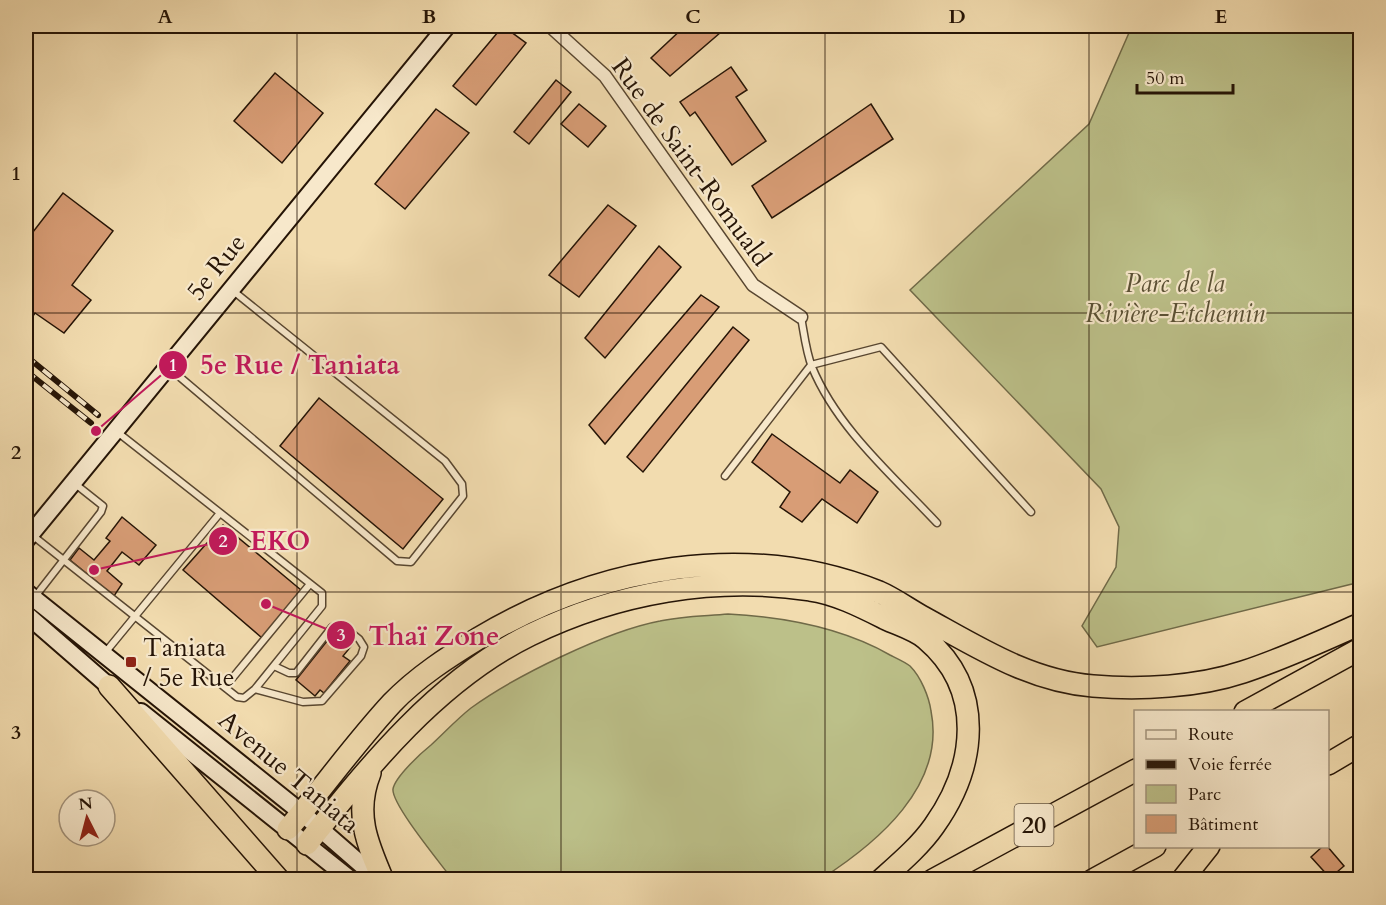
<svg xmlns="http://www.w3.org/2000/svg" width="1386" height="905" font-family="Cardo,serif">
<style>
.green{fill:#bcc089;stroke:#706a48;stroke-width:1.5}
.building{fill:#d89d76;stroke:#251406;stroke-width:1.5}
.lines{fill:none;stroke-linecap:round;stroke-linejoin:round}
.lane-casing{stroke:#584630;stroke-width:9}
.street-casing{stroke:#584630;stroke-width:15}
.secondary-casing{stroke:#251406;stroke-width:20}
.highway-casing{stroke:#251406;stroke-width:24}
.lane{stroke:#f7e8cb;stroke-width:6}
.street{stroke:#f7e8cb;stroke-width:12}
.secondary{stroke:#f7e8cb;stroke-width:16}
.highway{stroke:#f2dcaf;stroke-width:21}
.rail-casing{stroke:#251406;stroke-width:6}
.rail{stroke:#f7e8cb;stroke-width:4;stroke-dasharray:11;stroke-linecap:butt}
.grid{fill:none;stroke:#251406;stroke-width:1.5;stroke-opacity:0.55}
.poi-dot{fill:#8f2418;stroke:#f7e8cb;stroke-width:2}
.labels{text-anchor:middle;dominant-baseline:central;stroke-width:4.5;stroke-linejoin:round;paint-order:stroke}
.shield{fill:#f7e8cb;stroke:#645441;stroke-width:1.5}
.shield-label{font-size:24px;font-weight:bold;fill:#251406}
.street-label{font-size:26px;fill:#251406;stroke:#f7e8cb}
.park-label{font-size:26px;font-style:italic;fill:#5a5034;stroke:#f7e8cb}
.poi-label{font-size:26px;fill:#251406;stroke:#f7e8cb;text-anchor:start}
.leader{fill:none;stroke:#c2185b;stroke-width:2}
.callout-dot{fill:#c2185b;stroke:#f7e8cb;stroke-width:2}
.mark-label{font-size:18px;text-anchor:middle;font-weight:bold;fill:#fff}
.callout-label{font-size:27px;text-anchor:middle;font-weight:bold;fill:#c2185b;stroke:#f7e8cb;stroke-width:4.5;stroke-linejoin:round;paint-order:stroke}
.neatline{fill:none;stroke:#251406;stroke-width:2}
.grid-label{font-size:20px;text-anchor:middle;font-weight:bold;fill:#251406}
</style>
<rect width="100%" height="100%" fill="#f2dcaf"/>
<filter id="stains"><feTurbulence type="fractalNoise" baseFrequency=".00333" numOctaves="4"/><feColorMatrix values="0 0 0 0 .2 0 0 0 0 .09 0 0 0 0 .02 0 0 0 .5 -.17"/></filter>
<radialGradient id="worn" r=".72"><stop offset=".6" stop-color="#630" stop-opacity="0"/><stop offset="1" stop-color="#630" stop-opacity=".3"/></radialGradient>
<path class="green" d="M1132 26H1360V580L1352 584 1097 647 1082 626 1116 567 1119 527 1101 489 910 290 1089 124Z
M728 614C784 617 841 627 890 655 896 658 905 662 910 666 921 677 929 697 931 711 946 786 877 843 821 879H452C442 865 391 804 393 789 395 777 421 753 431 745 444 733 457 719 471 708 515 676 607 631 660 621 682 616 706 616 728 614Z"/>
<path class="building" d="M503 26 526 43 476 105 453 86Z
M685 26H728L670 76 651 58Z
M731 67 747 90 736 97 766 141 732 165 695 112 690 116 680 102Z
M275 73 323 113 282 163 234 121Z
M556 80 571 92 529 144 514 132Z
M579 104 606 126 588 147 561 124Z
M871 104 893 139 772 218 752 186Z
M436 109 469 133 405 209 375 184Z
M63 193 113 231 72 285 91 300 64 333 35 313 26 326V241Z
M608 205 636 226 579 297 549 275Z
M659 246 681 267 605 358 585 338Z
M701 295 719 307 605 444 589 425Z
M733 327 749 340 643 472 627 457Z
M319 398 443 499 403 549 280 446Z
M772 434 840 483 850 470 878 492 857 523 822 499 802 522 780 507 790 492 752 462Z
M122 517 156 545 139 565 122 552 107 571 122 584 114 596 70 560 79 548 94 560 110 541 106 538Z
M223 525 301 590 262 638 183 570Z
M341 635 353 644 343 656 350 661 324 693 320 690 315 696 296 680 331 636 336 640Z
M1323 846H1327L1344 866 1330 878 1311 857Z"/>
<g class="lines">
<g class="lane-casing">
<path id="lane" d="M801 317C804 333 806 352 812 367 837 428 893 476 937 523
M168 367 397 561 411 562 463 496 462 484 445 461 232 290
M725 476 811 365 881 347 1031 512
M32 535 237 697 244 698 255 689 322 606V593L116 431
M34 598 101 512 103 506 74 483
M104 654 220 513
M225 687 310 584
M255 689 303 702 322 701 361 656 364 647 359 639 344 627H332L296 673H289L274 666"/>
</g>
<g class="street-casing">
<path id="street" d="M550 26 605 76 753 285 801 317"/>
</g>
<g class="secondary-casing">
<path id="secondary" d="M26 540 447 26
M26 592 302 813 379 880
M26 614 118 694
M141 712 351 880"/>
</g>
<g class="highway-casing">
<path id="highway" d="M109 686 279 880
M1245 712 1360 649
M1328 764 1360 745
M370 773C354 813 367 843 383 880
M288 829C323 788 355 743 392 703 417 677 448 657 479 638 598 567 746 539 879 592 893 598 907 608 921 616 976 646 1029 681 1093 686 1140 690 1198 687 1243 672 1283 659 1322 641 1360 624
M307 844C369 766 438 680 530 635 616 593 716 575 810 590 835 593 864 608 886 619 899 625 916 630 926 639 986 690 976 767 934 826 920 846 900 863 881 880
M933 880 1136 770
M1093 880 1155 846
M1182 880 1209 846"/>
</g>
<use href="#lane" class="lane"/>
<use href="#street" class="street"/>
<use href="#secondary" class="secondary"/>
<use href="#highway" class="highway"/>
<g class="rail-casing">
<path id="rail" d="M26 356 98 415
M26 371 91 423"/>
</g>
<use href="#rail" class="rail"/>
</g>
<path class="grid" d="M297 26V880M561 26V880M825 26V880M1089 26V880M26 313H1360M26 592H1360"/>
<rect class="poi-dot" x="125" y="656" width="12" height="12" rx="3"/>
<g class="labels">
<rect class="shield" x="1014.5" y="804" width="39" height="42" rx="4.5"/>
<g class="shield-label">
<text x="1034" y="825">20</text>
</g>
<g class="street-label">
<text transform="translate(691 162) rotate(54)">Rue de Saint-Romuald</text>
<text transform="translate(216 267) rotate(-51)">5e Rue</text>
<text transform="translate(289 772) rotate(40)">Avenue Taniata</text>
</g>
<g class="park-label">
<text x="1175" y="283">Parc de la<tspan x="1175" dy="30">Rivière-Etchemin</tspan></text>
</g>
<g class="poi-label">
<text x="143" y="647">Taniata<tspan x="143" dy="30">/ 5e Rue</tspan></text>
</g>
</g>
<path class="leader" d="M96 431L173 365M94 570L223 541M266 604L341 635"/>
<g class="callout-dot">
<circle cx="96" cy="431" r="6"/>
<circle cx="94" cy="570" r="6"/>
<circle cx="266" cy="604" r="6"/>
<circle cx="173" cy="365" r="15"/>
<circle cx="223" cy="541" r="15"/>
<circle cx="341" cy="635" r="15"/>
</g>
<g class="mark-label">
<text x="173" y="371">1</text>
<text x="223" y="547">2</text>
<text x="341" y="641">3</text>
</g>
<g class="callout-label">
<text x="300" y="374">5e Rue / Taniata</text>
<text x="280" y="550">EKO</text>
<text x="434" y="645">Thaï Zone</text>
</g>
<rect width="1386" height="905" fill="none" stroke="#f2dcaf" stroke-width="66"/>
<rect x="1134" y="710" width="195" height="138" fill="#f7e8cb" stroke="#a3937c" stroke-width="1.5"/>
<rect x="1146" y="730" width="30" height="9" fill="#f7e8cb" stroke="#a3937c" stroke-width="1.5"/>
<text x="1188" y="740" font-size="18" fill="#251406">Route</text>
<rect x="1146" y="760" width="30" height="9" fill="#251406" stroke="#a3937c" stroke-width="1.5"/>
<text x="1188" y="770" font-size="18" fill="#251406">Voie ferrée</text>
<rect x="1146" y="785" width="30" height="18" fill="#bcc089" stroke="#a3937c" stroke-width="1.5"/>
<text x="1188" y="800" font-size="18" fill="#251406">Parc</text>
<rect x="1146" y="815" width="30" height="18" fill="#d89d76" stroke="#a3937c" stroke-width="1.5"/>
<text x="1188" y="830" font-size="18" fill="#251406">Bâtiment</text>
<g transform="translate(87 818) rotate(354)"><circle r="28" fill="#f7e8cb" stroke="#a3937c" stroke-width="1.5"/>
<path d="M0-4.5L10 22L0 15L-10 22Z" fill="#8f2418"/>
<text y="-9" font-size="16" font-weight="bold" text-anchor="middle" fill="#251406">N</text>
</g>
<path d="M1137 84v9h96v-9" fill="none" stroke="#251406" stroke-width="3"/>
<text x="1146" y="84" font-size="18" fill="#251406" stroke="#f7e8cb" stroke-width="4.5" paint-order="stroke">50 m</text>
<rect x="33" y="33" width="1320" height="839" class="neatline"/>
<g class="grid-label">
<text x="165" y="23">A</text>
<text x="429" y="23">B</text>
<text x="693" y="23">C</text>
<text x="957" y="23">D</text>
<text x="1221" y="23">E</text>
<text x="16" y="180">1</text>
<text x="16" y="459">2</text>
<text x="16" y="739">3</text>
</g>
<rect width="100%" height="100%" filter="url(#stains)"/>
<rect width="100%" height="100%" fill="url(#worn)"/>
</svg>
